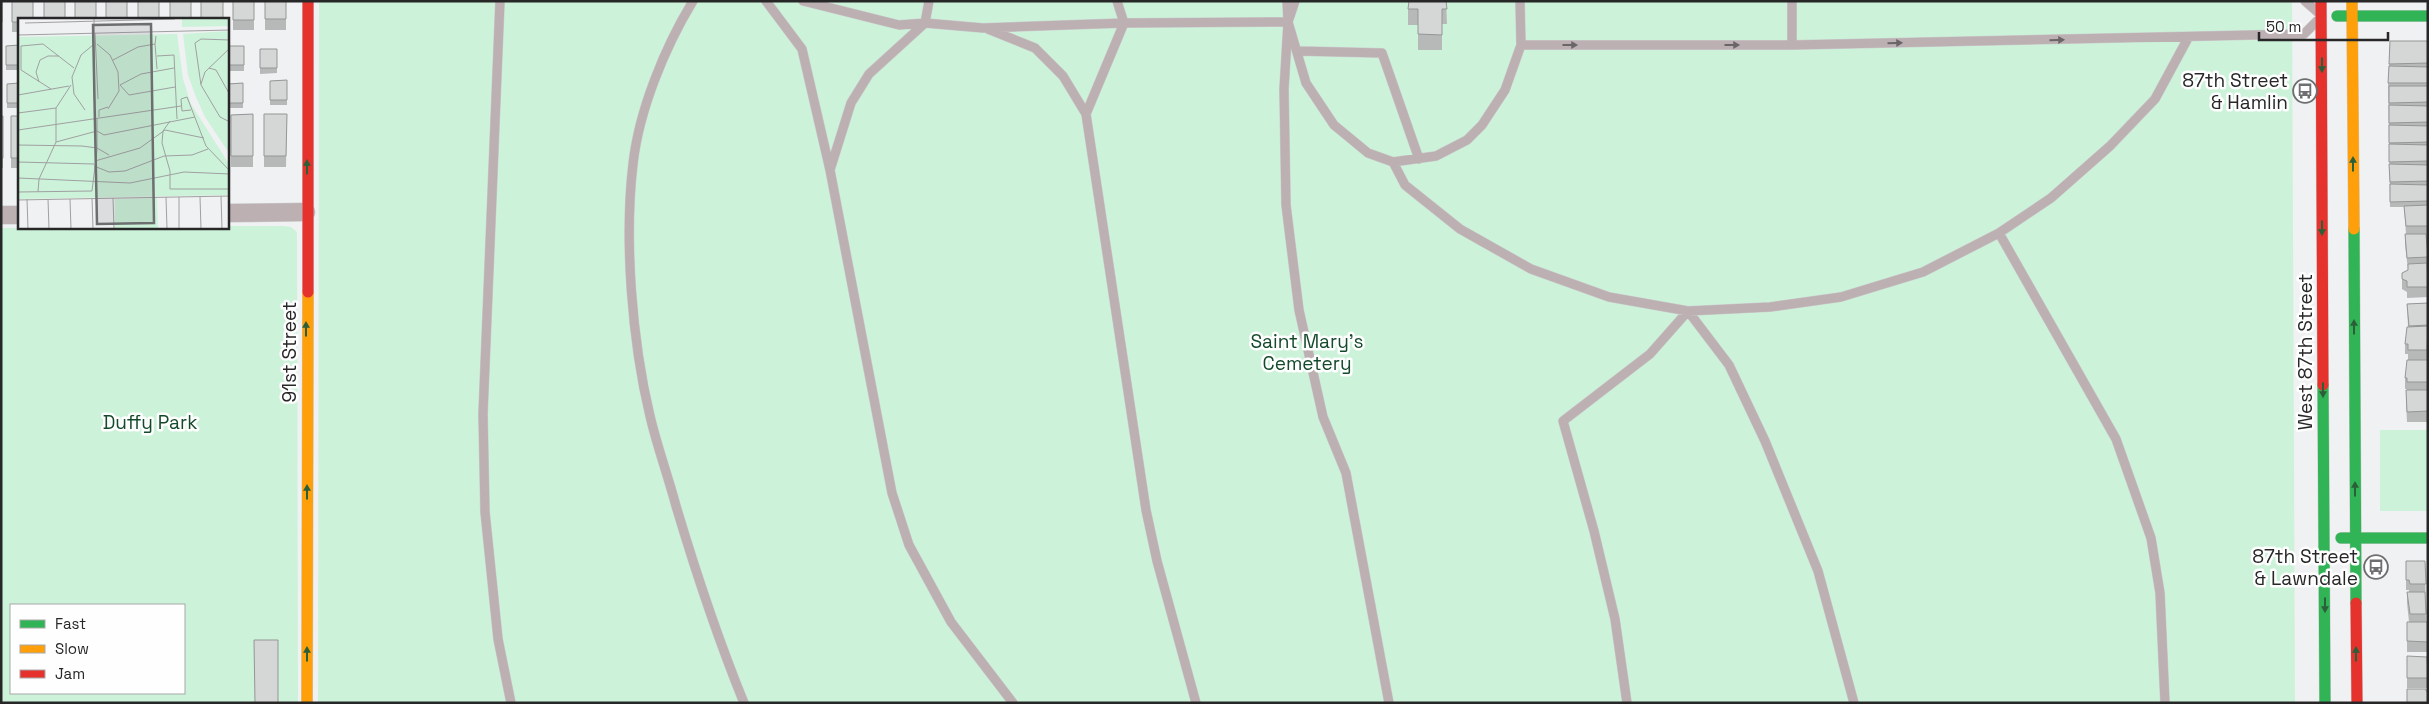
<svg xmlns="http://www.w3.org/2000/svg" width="2429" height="704" font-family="'Space Grotesk',sans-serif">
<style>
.green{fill:#ccf2d9;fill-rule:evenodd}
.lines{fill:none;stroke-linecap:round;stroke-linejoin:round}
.lane-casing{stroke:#cccdce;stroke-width:10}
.street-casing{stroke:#cccdce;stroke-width:19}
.fast-casing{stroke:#cccdce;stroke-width:12}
.slow-casing{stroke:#cccdce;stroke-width:12}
.jam-casing{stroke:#cccdce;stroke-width:12}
.lane{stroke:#bdb0b3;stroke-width:9}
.street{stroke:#bdb0b3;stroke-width:18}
.fast{stroke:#30b455;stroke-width:11}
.slow{stroke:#ff9f0a;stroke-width:11}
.jam{stroke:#e5322d;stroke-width:11}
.wall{fill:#b7b8b8}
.building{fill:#d5d6d6;stroke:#959696}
.oneway{fill:#6a6567}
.oneway2{fill:#2b5f3a}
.labels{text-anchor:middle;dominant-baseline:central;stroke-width:5;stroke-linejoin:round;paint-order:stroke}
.poi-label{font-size:19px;fill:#272728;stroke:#fefeff;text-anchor:end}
.park-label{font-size:19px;fill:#144a2b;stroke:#fefeff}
.street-label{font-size:19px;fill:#272728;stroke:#fefeff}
.inset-road{fill:none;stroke:#a0a0a1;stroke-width:1}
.view{fill:#6d6e6f;fill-opacity:0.15;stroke:#6d6e6f;stroke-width:2.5}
.inset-edge{fill:none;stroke:#272728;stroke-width:2.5}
</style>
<rect width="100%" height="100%" fill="#f0f1f2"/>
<path class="green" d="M319 1H2292L2295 703H318Z
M228 226H283L291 227 297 232 298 703H1V228ZM11 605H184V693H11Z
M2380 430H2428V511H2380Z"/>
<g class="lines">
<g class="lane-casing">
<path id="lane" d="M500 1 483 414 485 512 498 639 511 703
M693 1C665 47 639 110 633 164 624 240 632 341 650 416 657 446 668 476 676 506 696 573 718 639 744 703
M766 1 802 49 830 170 892 493 909 545 951 622 1013 703
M803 1 899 25 925 23 983 28 1124 23 1288 22
M1117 1 1124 23 1086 114 1146 510 1157 561 1196 703
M1287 1 1288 22 1284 89 1286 205 1299 310 1323 417 1346 473 1389 703
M1295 1 1288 22 1306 83 1334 125 1368 153 1393 162 1436 156 1467 140 1482 125 1505 90 1521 45 1520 1
M1792 1V45
M988 29 1035 48 1063 76 1086 114
M1521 45H1792L2304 34 2322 16 2305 1
M1298 51 1382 53 1419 159
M1393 162 1405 185 1460 229 1531 269 1609 297 1688 311 1770 307 1841 297 1923 272 1999 233 2051 198 2110 146 2155 99 2188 38
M830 170 851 103 869 74 925 23 929 1
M1999 233 2116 439 2151 538 2160 593 2165 703
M1627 703 1615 619 1594 531 1563 421 1650 354 1688 311 1729 365 1765 441 1818 571 1854 703"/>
</g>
<g class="street-casing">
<path id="street" d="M228 213 306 212
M1 215H19"/>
</g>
<g class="fast-casing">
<path id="fast" d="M2337 16H2428
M2354 229 2356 603
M2323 385 2325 703
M2341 538H2428"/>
</g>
<g class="slow-casing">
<path id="slow" d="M2352 1 2354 229
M307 703 308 292"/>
</g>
<g class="jam-casing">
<path id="jam" d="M2321 1 2323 385
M308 292V1
M2356 603 2357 703"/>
</g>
<use href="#lane" class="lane"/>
<use href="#street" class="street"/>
<use href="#fast" class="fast"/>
<use href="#slow" class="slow"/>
<use href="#jam" class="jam"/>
</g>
<path class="wall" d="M1 1H2V33H1Z
M12 1 19 19V32H12Z
M233 1H254V30H233Z
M265 1H286V30H265Z
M1446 1 1447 24H1442V50H1418V25H1408V9Z
M2390 41H2428V236H2427L2428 297 2407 298V292L2402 289V273L2408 270 2405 244V234H2406L2404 207H2390L2388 83Z
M19 45V70H6V46Z
M228 46H244V71H228Z
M260 49H277V73L260 74Z
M287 80V105H270V81Z
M19 83V108H7V84Z
M243 83V108H228V84Z
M253 114V167H231V115Z
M264 114H287L286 167H264Z
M1 116H3V168H1Z
M11 116H19V168H11Z
M2428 303V422H2407L2406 401V390H2407V389H2405V378L2408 360V354H2405V344L2408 327 2407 304Z
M2406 561H2425L2426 622H2428V652H2407V622H2409L2407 603V592H2409V590H2406Z
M2407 656 2428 664V688H2407Z"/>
<path class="building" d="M1 1H2V22H1Z
M12 1H33V19H19V22H12Z
M44 1H65V19H44Z
M75 1H96V19H75Z
M106 1H127V19H106Z
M138 1H159V19H138Z
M170 1H191V19H170Z
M201 1H223V19H201Z
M233 1H254V20H233Z
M265 1H286V19H265Z
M1409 1H1446L1447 9H1442V35L1418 34V9H1408Z
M2390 41H2428V63L2389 64Z
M19 45V65H6V46Z
M228 46H244V65H228Z
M260 49H277V68H260Z
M2389 66 2428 67V83H2388Z
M287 80V100H270V81Z
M19 83V103H7V84Z
M243 83V103H228V84Z
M2389 86H2428V102L2389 103Z
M2389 105 2428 106V122L2389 123Z
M253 114V156H231V115Z
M264 114H287L286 156H264Z
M1 116H3V158H1Z
M11 116H19V158H11Z
M2389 125 2428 126V142L2389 143Z
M2389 144 2428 145V161L2389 162Z
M2389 164 2428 165V181L2390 182Z
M2390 184 2428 185V201L2390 202Z
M2428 205V226H2406L2404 206Z
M2405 234H2426L2428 257 2407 258Z
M2427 263 2428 287H2407V281L2402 279V273L2408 270V264Z
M2428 303V325L2409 326 2407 304Z
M2428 326 2427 350H2408V344H2405L2407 327Z
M2407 360H2428V382H2407V378H2405Z
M2406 390H2428V411L2407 412Z
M2406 561H2425L2426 584H2410L2409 580H2406Z
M2407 592H2425L2426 614H2410Z
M2407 622H2428V642L2407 641Z
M254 640H278V703H255Z
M2407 656 2427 657 2428 678H2407Z
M2407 689H2426V691L2428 692V703H2407Z"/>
<defs><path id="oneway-solid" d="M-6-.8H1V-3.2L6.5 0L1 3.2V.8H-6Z" transform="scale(1.25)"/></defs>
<g class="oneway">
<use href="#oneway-solid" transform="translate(2057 40) rotate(-1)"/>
<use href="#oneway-solid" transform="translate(1895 43) rotate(-1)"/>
<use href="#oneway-solid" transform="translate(1570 45)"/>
<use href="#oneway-solid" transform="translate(1732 45)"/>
</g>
<g class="oneway2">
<use href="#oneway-solid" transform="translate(2322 65) rotate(90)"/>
<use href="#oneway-solid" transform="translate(2353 164) rotate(-90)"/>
<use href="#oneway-solid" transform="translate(307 167) rotate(-90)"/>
<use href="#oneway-solid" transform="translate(2322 228) rotate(90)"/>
<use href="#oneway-solid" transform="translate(2354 327) rotate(-90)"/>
<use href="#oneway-solid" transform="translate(306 329) rotate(-90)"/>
<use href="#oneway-solid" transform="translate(2323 390) rotate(90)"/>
<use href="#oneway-solid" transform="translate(2355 489) rotate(-90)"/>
<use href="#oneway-solid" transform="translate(307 492) rotate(-90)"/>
<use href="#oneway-solid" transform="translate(2325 605) rotate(90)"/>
<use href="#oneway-solid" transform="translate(307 654) rotate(-90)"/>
<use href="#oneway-solid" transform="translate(2356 654) rotate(-90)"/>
</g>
<defs>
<g id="bus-ring" transform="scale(1.25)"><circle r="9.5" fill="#fefeff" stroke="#6d6e6f" stroke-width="1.5"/><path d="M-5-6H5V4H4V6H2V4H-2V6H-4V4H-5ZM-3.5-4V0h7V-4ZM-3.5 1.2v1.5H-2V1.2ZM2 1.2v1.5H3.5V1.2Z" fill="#6d6e6f"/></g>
</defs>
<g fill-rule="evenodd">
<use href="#bus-ring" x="2305" y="91"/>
<use href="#bus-ring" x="2376" y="567"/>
</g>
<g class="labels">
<g class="poi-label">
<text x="2288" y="80">87th Street<tspan x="2288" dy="22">&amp; Hamlin</tspan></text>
<text x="2358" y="556">87th Street<tspan x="2358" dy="22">&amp; Lawndale</tspan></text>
</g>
<g class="park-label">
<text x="1307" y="341">Saint Mary's<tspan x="1307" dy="22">Cemetery</tspan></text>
<text x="150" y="422">Duffy Park</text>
</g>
<g class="street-label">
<text transform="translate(289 352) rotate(-90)">91st Street</text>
<text transform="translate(2305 352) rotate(-90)">West 87th Street</text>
</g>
</g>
<g transform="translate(18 18)">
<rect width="211" height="211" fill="#f0f1f2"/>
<path d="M164 0H211V8L164 9ZM211 13V135L187 99 178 79 170 57 165 16ZM159 16 165 61 173 86 211 146V177L0 181V19ZM139 180 140 211H97V181Z" fill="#ccf2d9"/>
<path class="inset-road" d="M76 0V81M7 5 157 1M77 15 80 81M0 17 212 12M212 22 183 21 177 25 183 67 202 99 212 104M79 26 92 37 100 54 101 73 90 91M137 26 139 51M139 38 156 37 159 101M95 42 120 29 137 26 138 18M156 50 123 56 102 67 111 77 157 69M191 50 198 52 212 77M21 64 18 54 22 42 30 38H41M183 66 187 54 212 30M33 71 3 52V28L25 26 56 50M0 77 51 68M67 92 56 76 54 59 63 37 75 27M173 92 164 93 163 81 169 79 188 128 212 153M0 95 38 90M81 99V92L90 89M152 103 145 113 144 125 152 153V171H212M0 112 163 88M38 124 79 113 86 117 177 99M0 127 64 128 79 130 91 137M77 143 122 130 147 112 186 120M0 144 76 146M76 148 91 154 107 153 146 138 174 137 190 131M0 160 112 165 166 154 212 156M0 174 74 173 79 132V100M20 174 21 161 38 124V90L53 67M203 178 204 211M148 179 149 211M161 179V211M182 179 183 211M74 180 75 211M95 180 96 211M9 181 10 211M30 181 31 211M52 181 53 211M0 182 212 178"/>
<path class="view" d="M133 6 136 205 79 206 75 7Z"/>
<rect width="211" height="211" class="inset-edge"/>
</g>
<rect width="2429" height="704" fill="none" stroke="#272728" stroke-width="5"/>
<rect x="10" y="604" width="175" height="90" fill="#fefeff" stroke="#a8a8a9"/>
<rect x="20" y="620" width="25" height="8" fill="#30b455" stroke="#a8a8a9"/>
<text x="55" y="629" font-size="15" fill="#272728">Fast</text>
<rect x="20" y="645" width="25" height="8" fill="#ff9f0a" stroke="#a8a8a9"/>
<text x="55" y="654" font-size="15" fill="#272728">Slow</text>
<rect x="20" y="670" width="25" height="8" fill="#e5322d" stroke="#a8a8a9"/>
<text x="55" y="679" font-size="15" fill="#272728">Jam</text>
<path d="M2259 32v8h129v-8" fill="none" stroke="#272728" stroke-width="2.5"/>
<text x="2266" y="32" font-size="15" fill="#272728" stroke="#fefeff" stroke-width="4" paint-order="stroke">50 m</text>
</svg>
